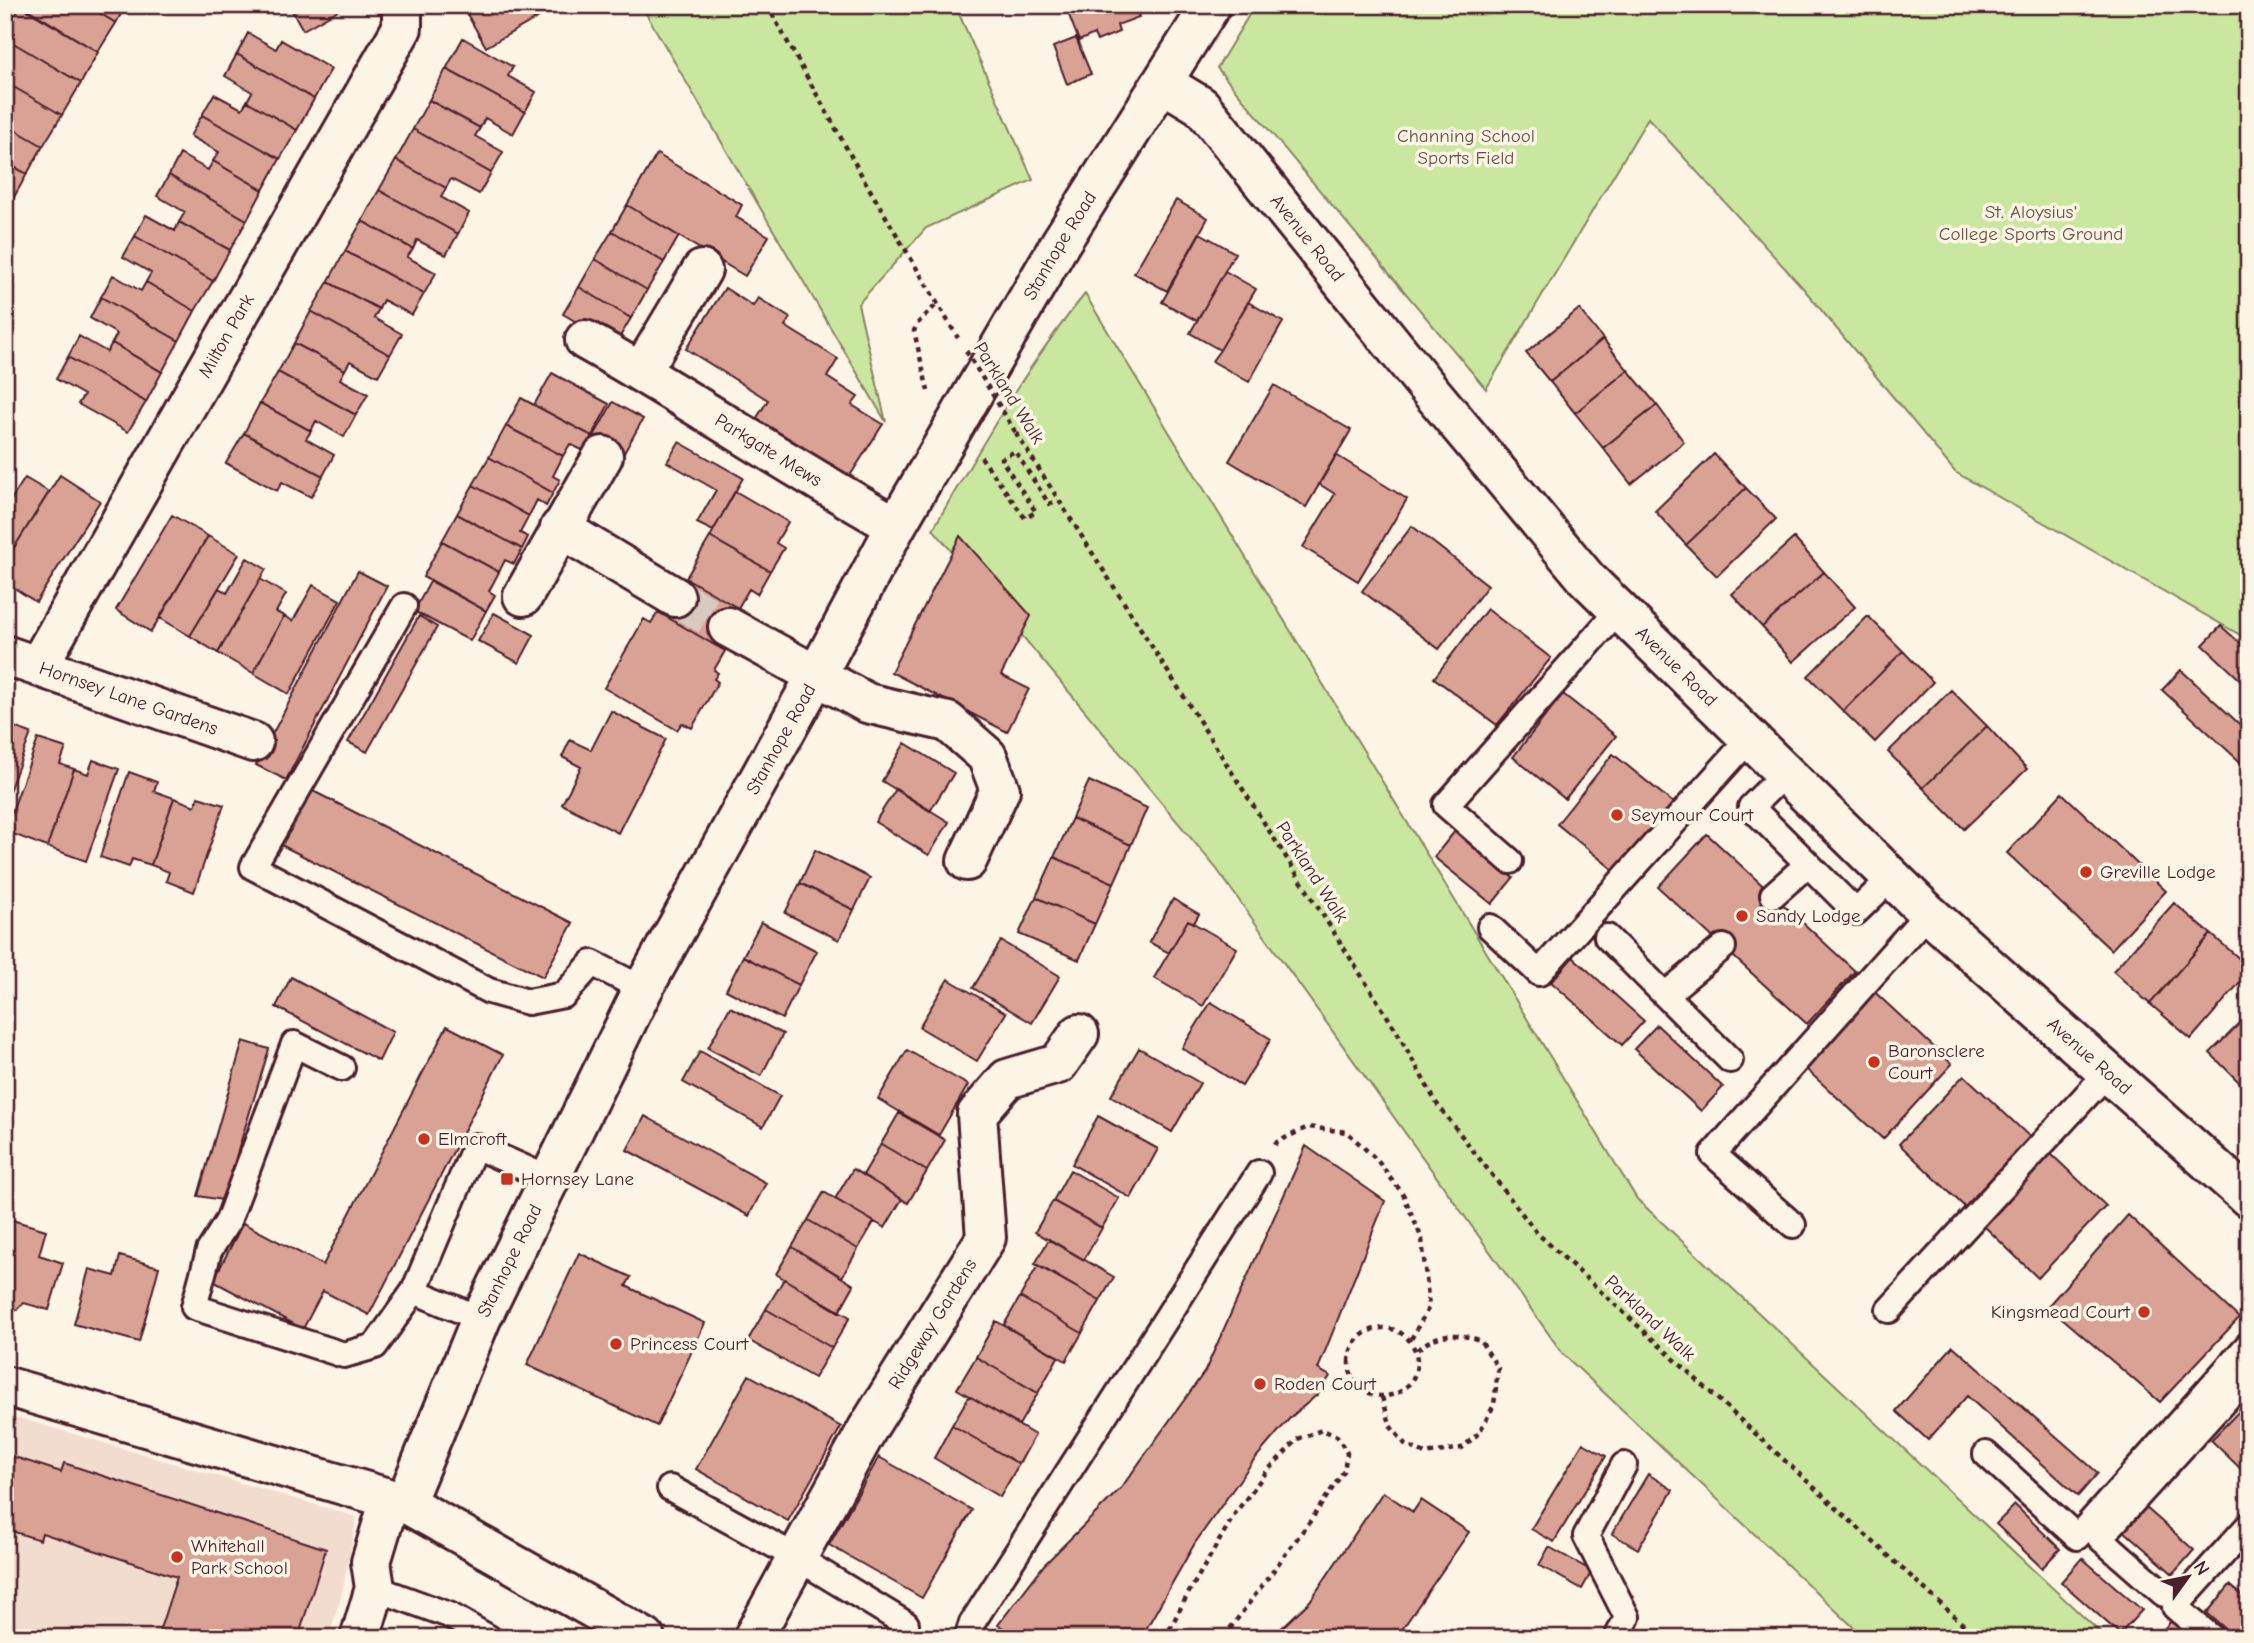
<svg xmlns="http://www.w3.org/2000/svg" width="2254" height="1643" font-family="'Comic Neue',sans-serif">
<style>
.built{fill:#f2dccd}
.green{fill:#cae79f;stroke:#8a8365;stroke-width:2}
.building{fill:#daa294;stroke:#4a1f2b;stroke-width:2}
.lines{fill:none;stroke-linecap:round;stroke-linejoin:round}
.street-tunnel{stroke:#d8cac0;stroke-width:38;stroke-dasharray:38 19;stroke-linecap:butt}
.lane-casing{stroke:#4a1f2b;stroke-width:30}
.street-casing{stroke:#4a1f2b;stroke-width:44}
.secondary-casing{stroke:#4a1f2b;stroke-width:44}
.path{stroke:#4a1f2b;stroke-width:4.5;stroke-dasharray:5 5;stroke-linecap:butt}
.lane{stroke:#fcf5e5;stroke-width:24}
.street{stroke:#fcf5e5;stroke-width:38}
.secondary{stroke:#fcf5e5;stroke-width:38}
.path-bridge{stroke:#4a1f2b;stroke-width:4.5;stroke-dasharray:5 5;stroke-linecap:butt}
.poi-dot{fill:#c8321e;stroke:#fcf5e5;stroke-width:2.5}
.labels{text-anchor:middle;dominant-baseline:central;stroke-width:7;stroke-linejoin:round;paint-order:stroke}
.park-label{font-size:19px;fill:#6a5148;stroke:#fcf5e5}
.street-label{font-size:19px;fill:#4a1f2b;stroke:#fcf5e5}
.poi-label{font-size:19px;fill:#4a1f2b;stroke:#fcf5e5;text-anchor:start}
</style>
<rect width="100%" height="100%" fill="#fcf5e5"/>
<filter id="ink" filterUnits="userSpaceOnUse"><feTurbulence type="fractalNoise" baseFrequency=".0143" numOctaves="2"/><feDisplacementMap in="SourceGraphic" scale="14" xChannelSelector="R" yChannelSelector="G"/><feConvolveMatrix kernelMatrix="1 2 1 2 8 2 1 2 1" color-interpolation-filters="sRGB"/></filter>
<g filter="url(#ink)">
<path class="built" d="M5 1414 357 1517 341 1597 328 1638H5Z"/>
<path class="green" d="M641 5H955L1033 180 926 228 858 304 886 422Z
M1255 5H2249V640L1955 472 1803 288 1648 118 1486 389 1217 68Z
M1085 294 1637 1199 2106 1638H1865L1563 1354 1216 868 933 529C980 449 1026 366 1085 294Z"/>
<path class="building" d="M21 5H86L116 23 98 52Z
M86 5H126L116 23Z
M289 5H347L303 30Z
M466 5H560L486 47 463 7Z
M1065 5H1134L1139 17 1117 25 1119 32 1097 41 1094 34 1079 41Z
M20 6 98 52 81 83 5 38V32Z
M248 33 276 49 281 40 331 69 314 99 237 54Z
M5 38 81 83 62 115 5 82Z
M463 38 513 67 508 76 536 92 525 112 446 69Z
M1076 38 1091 74 1067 84 1053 47Z
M237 54 314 99 297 130 247 101 252 92 225 76Z
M446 69 525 112 513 134 485 118 480 128 429 100Z
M5 82 62 115 43 146 5 124Z
M214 94 242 109 247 101 297 130 280 159 202 115Z
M429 100 480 128 475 136 503 152 491 173 413 129Z
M202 115 280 159 263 190 213 161 219 152 190 136Z
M5 124 43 146 27 174 5 162Z
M413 129 491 173 479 194 451 179 446 188 396 160Z
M180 154 208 170 213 161 263 190 247 220 169 175Z
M657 154 742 205 736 217 769 236 745 276 627 205Z
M396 160 446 188 441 197 469 213 458 234 379 190Z
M5 162 27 174 10 204 5 201Z
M169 175 247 220 230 250 179 222 185 212 157 196Z
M379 190 458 234 446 255 417 240 413 249 362 221Z
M1176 200 1208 218 1167 291 1134 273Z
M627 205 679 236 664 262 612 231Z
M146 215 175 231 179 222 230 250 213 281 135 236Z
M362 221 413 249 407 257 436 273 424 294 345 251Z
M612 231 664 262 647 290 595 259Z
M1200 233 1235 253 1197 321 1162 302Z
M135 236 213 281 195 311 146 282 151 273 123 257Z
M345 251 424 294 412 315 383 300 379 309 328 282Z
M595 259 647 290 631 318 579 287Z
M1225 271 1256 289 1220 350 1190 333Z
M113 275 141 291 146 282 195 311 179 341 101 297Z
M328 282 379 309 374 318 402 334 390 355 311 311Z
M579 287 631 318 615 345 563 314Z
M725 288 753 306 758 298 790 318 785 326 838 359 827 377 858 397 852 405 883 424 846 482 753 424 768 400 686 349Z
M101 297 179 341 162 372 112 343 117 334 90 318Z
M1248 302 1283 322 1249 382 1212 361 1220 350Z
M1579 309 1603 339 1550 382 1526 353Z
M311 311 390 355 378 376 350 361 345 370 294 343Z
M79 336 107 352 112 343 162 372 146 402 68 357Z
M1603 339 1628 370 1575 413 1550 382Z
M294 343 345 370 340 379 368 394 356 415 278 372Z
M68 357 146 402 128 432 78 404 84 395 56 379Z
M1628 370 1657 405 1603 448 1575 413Z
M278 372 356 415 344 437 316 421 311 431 260 403Z
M552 373 609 404 592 436 534 405Z
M1274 385 1351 430 1306 507 1229 461Z
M521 398 592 436 584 451 570 444 563 456 506 426Z
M613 402 643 419 624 453 594 436Z
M260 403 311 431 306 439 334 455 323 476 244 433Z
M1657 405 1684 442 1631 484 1603 448Z
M506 426 563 456 553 476 560 480 553 493 489 457Z
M244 433 323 476 311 497 282 482 277 491 226 463Z
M679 442 743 478 713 531 697 523 716 490 667 462Z
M1714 454 1746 488 1686 545 1655 511Z
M1336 455 1407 499 1358 581 1303 547 1335 494 1319 484Z
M489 457 553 493 546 506 537 500 529 516 473 485Z
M60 475 100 501 36 602 5 582V562Z
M25 478 49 492 5 562V509Z
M473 485 529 516 520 533 528 537 522 549 457 514Z
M1746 488 1776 519 1717 576 1686 545Z
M735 491 788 522 776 543 784 548 770 571 710 537Z
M457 514 522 549 514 564 505 560 499 572 442 541Z
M172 515 208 536 151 632 116 610Z
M1412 526 1488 585 1439 649 1362 591Z
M208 536 239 554 190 636 160 618Z
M960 536 1031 616 1001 675 1029 689 1007 732 891 672Z
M710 537 770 571 757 594 749 589 738 608 686 578Z
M1794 538 1824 572 1762 627 1732 594Z
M442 541 499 572 489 591 495 595 486 611 423 577Z
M247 558 266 569 218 653 190 636 219 588 227 593Z
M358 571 387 586 286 780 256 765Z
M1824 572 1855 607 1793 662 1762 627Z
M686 578 738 608 716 646 665 616Z
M260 579 286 594 276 612 284 616 253 673 218 653Z
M431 580 486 611 470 641 414 611Z
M313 585 340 600 289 694 253 673 284 616 293 621Z
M1487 609 1551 658 1497 725 1434 678Z
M658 612 725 651 714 670 718 673 714 679 718 682 692 728 682 723 677 730 604 688 644 619 651 623Z
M494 613 534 635 519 663 478 641Z
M419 616 437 627 367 752 348 742Z
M1868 616 1903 651 1843 711 1808 676Z
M2221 626 2249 651V688L2203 645Z
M1903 651 1933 682 1875 742 1843 711Z
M2181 670 2249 733V770L2162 690Z
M1951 690 1987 726 1923 788 1888 752Z
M1563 694 1616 736 1565 799 1513 757Z
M611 711 666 739 618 833 562 804 581 767 562 757 570 740 591 750Z
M5 724 31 733 5 802Z
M1987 726 2027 769 1964 829 1923 788Z
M38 739 66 748 60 764 74 769 47 847 5 831Z
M905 743 954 773 930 811 882 781Z
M1613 754 1677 806 1621 876 1557 824Z
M93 760 119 769 86 861 47 847 74 769 88 774Z
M129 772 157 782 154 791 174 798 151 865 132 859 129 867 100 857Z
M1089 781 1147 808 1131 845 1072 818Z
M896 789 949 822 929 855 875 822Z
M311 790 573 923 543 977 281 845Z
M2062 793 2166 891 2111 950 2007 853Z
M198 797 224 805 194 892 166 881 169 872 151 865 174 798 195 806Z
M1072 818 1131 845 1114 883 1054 857Z
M1455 831 1513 878 1492 904 1434 857Z
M1707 834 1855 971 1807 1024 1658 887Z
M815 850 870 878 854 910 800 883Z
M1054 857 1114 883 1095 924 1036 897Z
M800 883 854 910 839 940 785 913Z
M1036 897 1095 924 1079 960 1019 934Z
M1173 899 1199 914 1194 923 1188 920 1169 953 1149 942Z
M2174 903 2211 934 2150 1004 2113 971Z
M1188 920 1237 948 1203 1006 1154 978Z
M761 922 817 951 799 985 743 956Z
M2211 934 2249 967V972L2191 1039 2150 1004Z
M1001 941 1060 976 1032 1023 973 988Z
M743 956 799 985 782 1019 726 990Z
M1573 957 1644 1021 1622 1045 1551 982Z
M291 977 393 1032 379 1061 276 1007Z
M948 979 1006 1013 977 1061 919 1027Z
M1866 984 1952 1064 1883 1139 1796 1060Z
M1211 1002 1271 1039 1242 1086 1182 1048Z
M730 1007 783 1034 761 1076 708 1048Z
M2249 1014V1086L2246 1089 2210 1053Z
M1657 1025 1723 1087 1701 1111 1634 1049Z
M447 1026 503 1055 369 1315 323 1291 303 1329 213 1281 243 1223 323 1265Z
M243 1041 269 1049 223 1200 198 1196Z
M1139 1048 1200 1083 1172 1132 1111 1096Z
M907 1050 968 1085 939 1135 878 1099Z
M700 1051 780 1096 763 1127 683 1082Z
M1964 1075 2032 1139 1967 1209 1899 1144Z
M899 1113 945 1140 927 1171 881 1144Z
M645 1116 766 1183 749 1216 627 1150Z
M1098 1116 1158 1149 1131 1198 1072 1164Z
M881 1144 927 1171 908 1203 863 1175Z
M1306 1146 1385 1201 1318 1369 1330 1376 1319 1393 1290 1418 1253 1461 1195 1543 1141 1638H1021L998 1625 1044 1565 1121 1488 1205 1371Z
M2050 1153 2106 1206 2038 1278 1983 1225Z
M853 1169 902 1199 885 1228 835 1199Z
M1070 1170 1119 1198 1102 1228 1053 1201Z
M824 1192 874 1222 858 1249 808 1220Z
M1053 1201 1102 1228 1084 1260 1035 1232Z
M2128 1215 2239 1318 2160 1402 2048 1306Z
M5 1218 46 1230 39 1255 63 1263 49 1310 24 1303 15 1311 5 1308Z
M808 1220 858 1249 842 1277 792 1247Z
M1049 1239 1114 1277 1100 1301 1035 1264Z
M792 1247 854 1285 839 1312 776 1274Z
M579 1253 631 1277 626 1286 705 1323 657 1426 527 1365Z
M120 1256 159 1267 139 1342 74 1324 89 1269 115 1276Z
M1038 1265 1100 1301 1082 1333 1020 1297Z
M784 1279 850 1317 832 1348 766 1309Z
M1020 1297 1082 1333 1066 1361 1004 1325Z
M766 1309 832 1348 814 1378 748 1340Z
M996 1321 1058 1357 1038 1393 976 1357Z
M1953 1346 2098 1473 2078 1496 1967 1396 1928 1440 1896 1411Z
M976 1357 1038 1393 1019 1425 957 1389Z
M749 1375 841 1427 788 1521 696 1469Z
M969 1396 1035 1435 1019 1464 952 1425Z
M2249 1401V1477L2211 1440Z
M952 1425 1019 1464 1000 1497 934 1458Z
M1583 1443 1606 1456 1554 1542 1531 1529Z
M5 1454 61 1472 64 1463 326 1549 298 1638H157L177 1577 42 1533 40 1540 5 1529Z
M879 1457 972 1510 922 1598 829 1545Z
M1648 1474 1673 1490 1638 1549 1612 1534Z
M1383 1492 1413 1512 1421 1500 1469 1532 1396 1638H1271L1310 1601Z
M2015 1505 2060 1549 2042 1568 1996 1524Z
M2144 1506 2194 1550 2173 1574 2123 1530Z
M1549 1547 1592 1571 1582 1589 1539 1565Z
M2082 1558 2142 1610 2120 1634 2061 1582Z
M2230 1585 2249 1601V1638H2236L2207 1613Z
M2171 1621 2190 1638H2156Z"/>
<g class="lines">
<path class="street-tunnel" d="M675 597 728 627"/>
<g class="lane-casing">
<path id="lane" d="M404 606 253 867 489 991 528 1002 564 995 592 963 643 989
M1785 773 1751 807 1856 912 1892 877
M1510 861 1446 805 1619 610
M1773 895 1808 864
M1490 927 1539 973 1750 738
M1607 937 1665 995
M1723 947 1665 995 1730 1060
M342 1068 294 1044 228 1221 209 1251 194 1307 344 1355 375 1346 414 1291 481 1319
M1793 1225 1713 1154 1928 913
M414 1291 475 1146 549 1179
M1889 1310 2108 1072
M1986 1454 2077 1537 2249 1344
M670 1488 796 1557 906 1624
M375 1588 449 1615 489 1638
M2164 1594 2100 1538 2249 1374
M967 1638 972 1623 1259 1173
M1617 1638 1627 1617 1586 1536 1624 1465
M2212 1638 2175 1607 2249 1525"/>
</g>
<g class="street-casing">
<g id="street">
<path id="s1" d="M1163 83 1201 106 1423 382 1587 579 1928 913 2249 1198"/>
<path id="s2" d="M585 340C690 399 790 467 896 526"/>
<path d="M641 372 702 270"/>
<path d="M560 528 675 597"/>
<path d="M523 596 603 456"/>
<path d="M728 627 867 703 948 722 987 756 1000 790 967 861"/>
<path id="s3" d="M5 655 253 742"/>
<path id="s4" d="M38 666 402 28V9L400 5"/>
<path id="s5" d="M405 1503 481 1319 643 989 816 676 896 526 1061 242 1211 5"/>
<path d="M360 1638 375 1588 371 1562 390 1499"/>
<path id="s6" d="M753 1638 868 1428 986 1238 977 1114 1007 1079 1058 1064 1079 1034"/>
</g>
</g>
<g class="secondary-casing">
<path id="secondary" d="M5 1386 405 1503 645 1638"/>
</g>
<path class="path" d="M767 5 866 183 958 338
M928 391 914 331 917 324 937 304
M1016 433 1396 1030 1437 1104 1537 1233 1978 1638
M981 457 1025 518 1036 512 1001 459 1015 451 1049 504 1058 500
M1275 1145 1277 1142 1308 1127 1347 1132 1377 1160 1403 1194 1422 1239 1429 1307 1410 1341
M1349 1362a34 34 0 1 1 68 0a34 34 0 1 1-68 0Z
M1382 1397 1391 1427 1405 1444 1425 1454 1462 1448 1479 1433 1494 1405 1498 1368 1480 1340C1453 1332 1438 1332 1416 1351
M1165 1638 1188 1594 1236 1512 1267 1471 1298 1439 1322 1430 1337 1436 1347 1453 1344 1471 1311 1520 1223 1638"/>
<use href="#lane" class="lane"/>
<use href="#street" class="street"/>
<use href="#secondary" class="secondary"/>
<path class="path-bridge" d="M966 351 1016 433"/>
</g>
</g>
<g class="poi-dot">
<circle cx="1617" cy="815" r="7"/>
<circle cx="2086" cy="872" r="7"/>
<circle cx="1742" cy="916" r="7"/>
<circle cx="1874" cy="1062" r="7"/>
<circle cx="424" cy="1139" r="7"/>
<rect x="500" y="1172" width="14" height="14" rx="3.5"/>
<circle cx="2144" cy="1312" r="7"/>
<circle cx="616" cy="1344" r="7"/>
<circle cx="1260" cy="1384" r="7"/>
<circle cx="177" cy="1557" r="7"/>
</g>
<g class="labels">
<g class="park-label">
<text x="1466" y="136">Channing School<tspan x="1466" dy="22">Sports Field</tspan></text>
<text x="2031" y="212">St. Aloysius'<tspan x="2031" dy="22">College Sports Ground</tspan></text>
</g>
<g class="street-label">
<text stroke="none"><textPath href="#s1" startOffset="214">Avenue Road</textPath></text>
<text stroke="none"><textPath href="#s5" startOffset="1419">Stanhope Road</textPath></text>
<text stroke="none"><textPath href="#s4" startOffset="380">Milton Park</textPath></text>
<text transform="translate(1009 393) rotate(58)">Parkland Walk</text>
<text stroke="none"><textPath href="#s2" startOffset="214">Parkgate Mews</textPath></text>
<text stroke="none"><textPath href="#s1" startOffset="780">Avenue Road</textPath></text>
<text stroke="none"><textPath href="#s3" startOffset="131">Hornsey Lane Gardens</textPath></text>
<text stroke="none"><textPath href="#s5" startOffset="852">Stanhope Road</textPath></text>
<text transform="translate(1312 872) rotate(57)">Parkland Walk</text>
<text stroke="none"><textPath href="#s1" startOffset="1348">Avenue Road</textPath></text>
<text stroke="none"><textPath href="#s5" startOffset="264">Stanhope Road</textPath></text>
<text transform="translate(1650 1318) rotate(43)">Parkland Walk</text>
<text stroke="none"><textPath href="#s6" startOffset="362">Ridgeway Gardens</textPath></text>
</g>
<g class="poi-label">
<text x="1631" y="815">Seymour Court</text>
<text x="2100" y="872">Greville Lodge</text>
<text x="1756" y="916">Sandy Lodge</text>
<text x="1888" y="1051">Baronsclere<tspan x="1888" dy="22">Court</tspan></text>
<text x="438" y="1139">Elmcroft</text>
<text x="521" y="1179">Hornsey Lane</text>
<text x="2130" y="1312" text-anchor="end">Kingsmead Court</text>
<text x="630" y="1344">Princess Court</text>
<text x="1274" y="1384">Roden Court</text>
<text x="191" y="1546">Whitehall<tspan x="191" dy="22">Park School</tspan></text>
</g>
</g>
<rect width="2254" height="1643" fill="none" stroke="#fcf5e5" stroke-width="28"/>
<rect x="14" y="14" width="2226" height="1615" fill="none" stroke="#4a1f2b" stroke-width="2.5" filter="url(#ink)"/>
<g transform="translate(2188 1577) rotate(57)" stroke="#fcf5e5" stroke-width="5" paint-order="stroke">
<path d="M0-5L12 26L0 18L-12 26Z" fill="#4a1f2b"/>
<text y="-10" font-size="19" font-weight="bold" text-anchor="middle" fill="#4a1f2b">N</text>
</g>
</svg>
